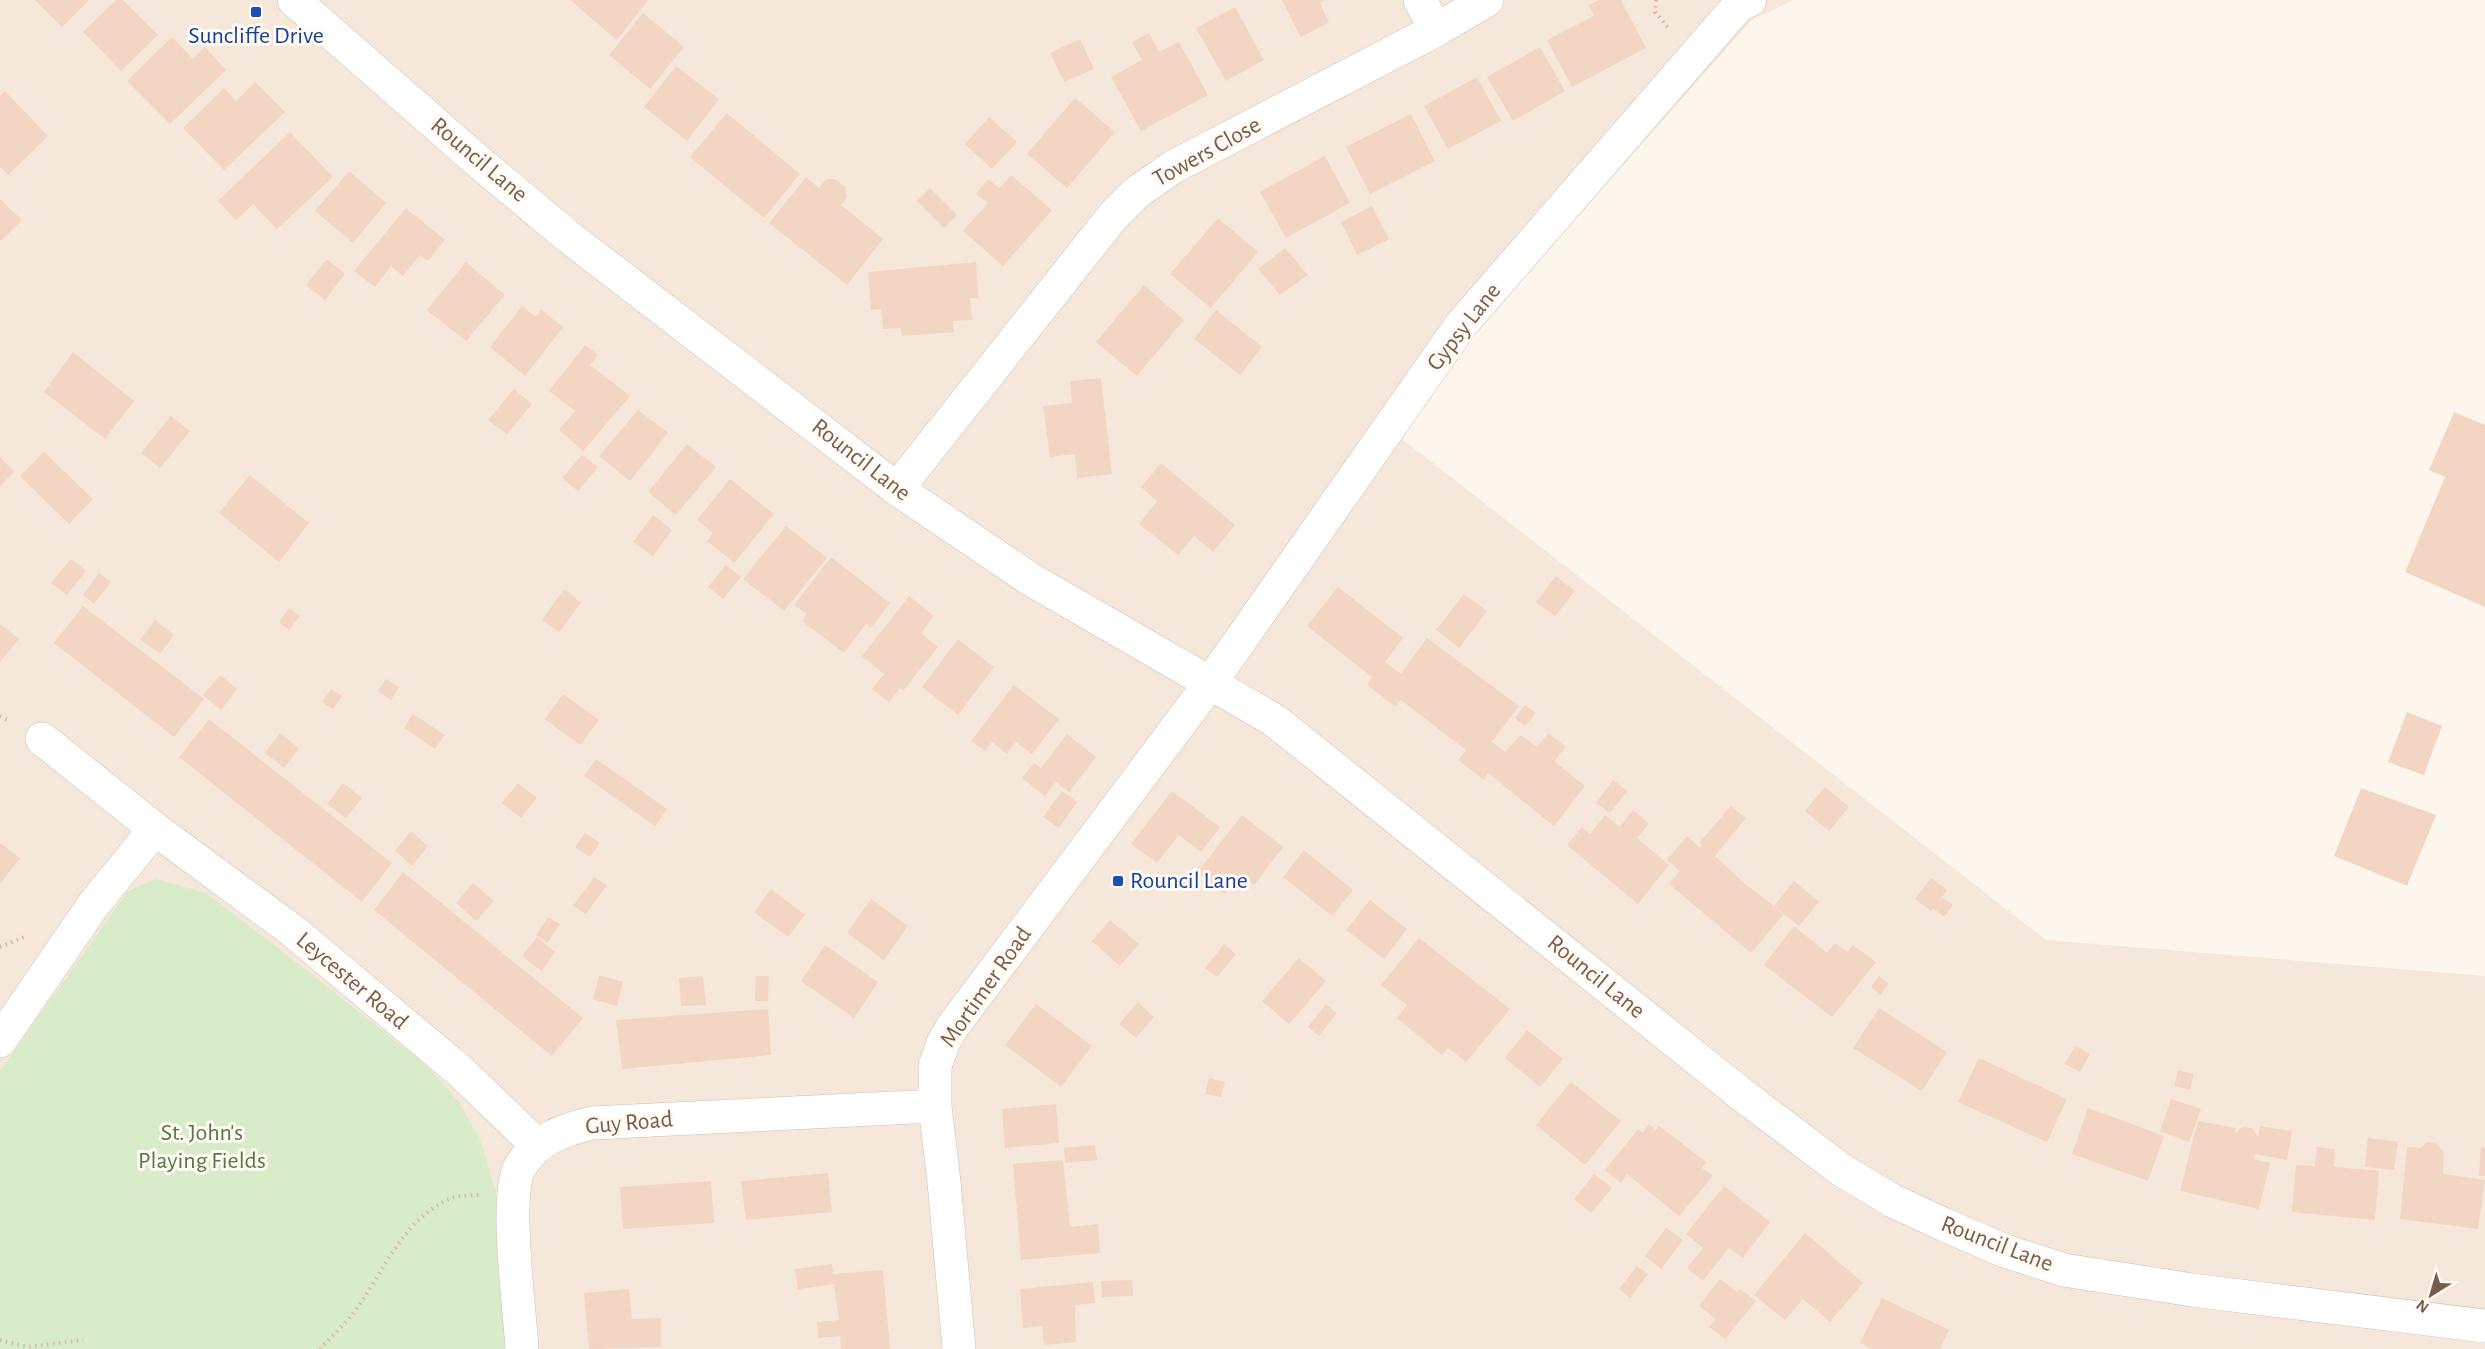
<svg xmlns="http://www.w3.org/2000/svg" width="2485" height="1349" font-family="'Alegreya Sans',sans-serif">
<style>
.residential{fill:#f5e8da}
.green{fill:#d8ecc9}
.building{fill:#f3d5c3}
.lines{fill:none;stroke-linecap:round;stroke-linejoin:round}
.minor-casing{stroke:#d1beb0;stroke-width:34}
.path{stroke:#d9b8a5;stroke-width:4;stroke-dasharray:1.5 4.5;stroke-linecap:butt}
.minor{stroke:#fff;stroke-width:33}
.transit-dot{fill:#1a4fb4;stroke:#fffaf3;stroke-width:2}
.labels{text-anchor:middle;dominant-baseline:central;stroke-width:6;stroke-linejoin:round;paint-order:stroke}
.transit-label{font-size:24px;fill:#164399;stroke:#fffaf3}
.street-label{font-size:24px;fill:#7a5c4d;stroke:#fffaf3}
.park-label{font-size:24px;fill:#537a41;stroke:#fffaf3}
</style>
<rect width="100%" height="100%" fill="#fdf6ec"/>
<path class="residential" d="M0 0H1794L1752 20 1474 333 1402 439 2046 940 2485 976V1349H0Z"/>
<path class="green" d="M156 879 206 893 282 951 426 1065 459 1102 481 1142 496 1192 506 1349H0V1071L128 891Z"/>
<path class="building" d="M35 0H89L62 27Z
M116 0H123L158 35 121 71 83 32Z
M570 0H648L617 40Z
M1282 0H1325L1320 3 1329 22 1301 37Z
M1599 0H1621L1646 48 1572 87 1547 40 1594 16 1589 5Z
M1235 7 1264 60 1226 81 1196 28Z
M643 13 684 47 650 89 609 55Z
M1149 33 1159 52 1179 42 1208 95 1141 131 1111 77 1142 60 1132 42Z
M172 37 193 59 205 47 226 70 170 124 127 81Z
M1080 39 1094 69 1064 82 1050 53Z
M1540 47 1565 91 1513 121 1487 77Z
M676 66 719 99 687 141 644 107Z
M1477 77 1501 121 1448 149 1424 106Z
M255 82 285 112 224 170 183 128 224 88 236 101Z
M5 91 48 136 8 175 0 167V96Z
M1075 98 1115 132 1067 188 1027 154Z
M727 113 800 174 764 218 690 157Z
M1411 114 1435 161 1370 194 1346 147Z
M989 117 1017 142 992 169 965 144Z
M290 132 333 177 277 229 253 204 236 220 218 201Z
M1325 156 1350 203 1286 238 1260 192Z
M349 171 386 203 353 243 315 211Z
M1011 175 1052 210 1003 266 963 231 988 203 976 194 988 179 999 188Z
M806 177 819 188 826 179H835L845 187 847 198 841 205 883 239 847 285 769 223Z
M930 188 957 215 944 228 917 201Z
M0 199 22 220 1 241 0 240Z
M1372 206 1389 239 1357 255 1341 222Z
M406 208 445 240 428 261 420 255 403 276 391 266 375 287 354 271Z
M1218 218 1258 252 1211 308 1170 274Z
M1285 248 1308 275 1280 295 1258 269Z
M327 259 345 274 325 300 306 285Z
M466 262 505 295 466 341 427 310Z
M976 262 978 298H970L972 320 953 321 954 332 902 336 901 328 883 329 881 309 871 310 868 272Z
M1144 285 1184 320 1137 376 1096 342Z
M522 306 536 317 541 310 563 327 525 376 490 347Z
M1216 310 1262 347 1240 375 1194 339Z
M585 345 598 355 590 365 630 396 583 451 559 430 575 411 549 391Z
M73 352 134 401 105 439 44 392Z
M1101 378 1112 474 1077 478 1075 454 1050 457 1043 406 1072 403 1070 381Z
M514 389 532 404 507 434 488 420Z
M638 410 668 433 630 481 599 456Z
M2454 412 2485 425V607L2405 572 2445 477 2429 470Z
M171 416 190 431 160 468 141 453Z
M687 444 716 467 676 515 648 492Z
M44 452 93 499 69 524 20 476Z
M582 455 598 467 578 491 562 478Z
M0 457 14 472 0 486Z
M1161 463 1235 525 1213 552 1194 536 1178 555 1139 524 1157 501 1141 487Z
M250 475 309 523 279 562 219 513Z
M730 479 774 514 734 563 707 541 713 533 697 520Z
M653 515 672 530 653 556 633 542Z
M786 526 827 558 784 611 743 579Z
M831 557 890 603 871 628 866 624 844 653 802 621 807 614 794 605Z
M71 559 86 571 67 595 51 583Z
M726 565 741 577 723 599 708 587Z
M99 573 111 582 94 604 83 595Z
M1556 576 1575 591 1555 616 1536 602Z
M1338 587 1403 638 1385 662 1401 674 1427 638 1519 706 1492 742 1505 752 1521 735 1537 747 1548 733 1566 747 1554 761 1585 786 1554 826 1488 773 1484 780 1458 760 1466 750 1401 700 1396 707 1367 685 1372 677 1307 626Z
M564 589 581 603 559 632 542 620Z
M1464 594 1487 611 1459 648 1436 630Z
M909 596 934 616 921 633 938 647 903 691 900 688 889 702 872 689 884 674 862 656Z
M83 606 204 699 174 737 54 643Z
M289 608 300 616 289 630 279 622Z
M155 620 174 635 160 654 140 639Z
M0 624 19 639 0 662Z
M958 639 994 667 958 715 922 687Z
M220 675 237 689 221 710 203 695Z
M386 679 399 687 391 700 378 691Z
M1014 685 1059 719 1032 754 1016 742 1007 754 992 742 985 751 971 741Z
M331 689 342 696 333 709 322 702Z
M563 694 599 720 580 745 545 719Z
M1525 705 1536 713 1525 726 1515 718Z
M2407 712 2442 726 2424 775 2388 762Z
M413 714 445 735 435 749 404 728Z
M209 719 392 863 362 902 179 757Z
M280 733 299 748 284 768 265 753Z
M1067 734 1096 757 1069 792 1056 782 1045 796 1022 778 1034 763 1041 768Z
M596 759 667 809 655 826 584 776Z
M1613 780 1627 791 1610 813 1596 803Z
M343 783 362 798 346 818 327 804Z
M518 783 537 798 521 818 502 803Z
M1825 787 1849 807 1829 831 1805 811Z
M2361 788 2436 815 2407 886 2334 856Z
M1062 791 1077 802 1059 828 1043 817Z
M1172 791 1220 827 1201 852 1179 835 1157 863 1131 844Z
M1731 806 1746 818 1715 856 1745 884 1774 906 1794 881 1819 902 1799 926 1775 907 1783 915 1751 953 1669 884 1680 871 1667 860 1687 836 1700 848 1702 845 1699 843Z
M1633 810 1649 824 1637 838 1669 865 1638 904 1567 845 1582 827 1590 834 1605 815 1620 827Z
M1242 815 1283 847 1254 885 1240 874 1225 894 1197 873Z
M411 831 428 846 412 866 395 851Z
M585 833 600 843 590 857 575 847Z
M0 843 20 858 0 884Z
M1304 850 1353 890 1332 916 1283 877Z
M403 872 583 1018 552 1056 374 910Z
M594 877 607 885 586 914 573 906Z
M1931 878 1947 890 1942 897 1953 905 1944 917 1933 908 1931 911 1915 899Z
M473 883 494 901 476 921 456 903Z
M771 889 805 915 788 937 754 912Z
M871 899 908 926 884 960 847 933Z
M1370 900 1407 929 1384 959 1346 930Z
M548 917 560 924 547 943 536 935Z
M1110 920 1139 944 1120 966 1092 941Z
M1794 926 1827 953 1835 943 1847 952 1853 945 1876 962 1832 1017 1764 965Z
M537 937 555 952 541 971 522 956Z
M1419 938 1510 1009 1466 1062 1448 1048 1442 1055 1397 1018 1407 1005 1381 985Z
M1224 944 1236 954 1217 977 1205 968Z
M825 945 878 982 854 1018 801 981Z
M1299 958 1326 981 1289 1024 1262 1001Z
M599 975 623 982 617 1006 593 999Z
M703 976 706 1005 681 1006 679 978Z
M756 976H769L768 1001H755Z
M1879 976 1889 984 1880 995 1871 987Z
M1138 1002 1154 1017 1136 1038 1119 1024Z
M1036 1004 1092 1046 1061 1087 1005 1045Z
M1326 1004 1337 1013 1319 1036 1308 1027Z
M1879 1008 1947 1052 1922 1091 1853 1048Z
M768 1009 771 1055 622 1069 616 1020Z
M1527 1030 1563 1059 1540 1087 1505 1058Z
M2075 1046 2090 1054 2080 1072 2065 1064Z
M1979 1058 2067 1099 2047 1142 1958 1102Z
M2178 1070 2194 1074 2190 1090 2174 1086Z
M1209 1078 1225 1082 1221 1097 1205 1094Z
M1571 1082 1621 1121 1585 1165 1536 1125Z
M2171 1099 2201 1109 2189 1142 2160 1131Z
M1056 1104 1059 1143 1005 1148 1002 1109Z
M2088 1108 2164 1136 2148 1181 2072 1154Z
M2198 1121 2236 1128 2234 1134 2243 1127 2252 1128 2258 1137 2260 1126 2292 1131 2287 1160 2255 1154 2253 1159 2270 1163 2259 1209 2180 1191Z
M1649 1124 1656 1130 1659 1126 1706 1162 1702 1168 1713 1176 1679 1216 1627 1174 1621 1183 1605 1170 1638 1129 1643 1133Z
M2368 1138 2398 1142 2394 1170 2365 1167Z
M2427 1142 2437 1144 2444 1153 2443 1174 2485 1180 2478 1229 2400 1219 2407 1147 2421 1148Z
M1095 1145 1097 1160 1065 1163 1064 1148Z
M2317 1147 2335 1149 2334 1167 2379 1171 2375 1220 2292 1212 2296 1165 2315 1166Z
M2481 1147 2485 1148V1176H2479Z
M1063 1160 1070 1227 1098 1224 1100 1253 1021 1260 1013 1164Z
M828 1173 832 1212 746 1220 741 1181Z
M1594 1174 1612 1188 1591 1213 1574 1199Z
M711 1181 714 1223 623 1229 620 1187Z
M1724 1186 1770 1222 1743 1258 1729 1248 1703 1281 1687 1268 1703 1248 1686 1234Z
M1666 1228 1683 1240 1661 1269 1645 1256Z
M1805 1233 1863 1283 1830 1322 1803 1299 1785 1320 1754 1295Z
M832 1264 833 1274 883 1270 890 1349H841L840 1336 818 1338 817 1322 839 1320 834 1284 798 1289 795 1269Z
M1637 1266 1648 1274 1630 1298 1619 1289Z
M1720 1279 1737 1292 1740 1289 1756 1301 1725 1339 1709 1327 1716 1319 1699 1306Z
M1132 1280 1133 1296 1102 1297 1101 1281Z
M1093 1282 1095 1303 1075 1305 1076 1342 1044 1345 1042 1326 1023 1328 1020 1289Z
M629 1289 632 1319 661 1318V1347L589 1349 584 1293Z
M1882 1298 1949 1330 1940 1349H1873L1860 1343Z"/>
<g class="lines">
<g class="minor-casing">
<path id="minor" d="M294 0 480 163 570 238 897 489 1030 579 1274 720 1745 1097 1843 1171 1893 1201 1945 1225 2005 1251 2064 1270 2192 1290 2485 1326
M1420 0 1436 30
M897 489 1113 216 1136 193 1173 167 1436 30 1487 0
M42 739 155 829 293 931 460 1071 538 1146
M0 1041 94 904 155 829
M522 1349C520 1312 504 1195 520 1167 536 1139 563 1130 592 1123L935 1106
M959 1349 944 1182 935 1106V1066L943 1043 953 1026 1211 682 1461 325 1739 5 1750 0"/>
</g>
<path class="path" d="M1656 0 1655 12 1670 30
M0 716 10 721
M0 947 27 936
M0 1340 28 1347 83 1340
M320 1349C331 1337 344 1325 354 1312 384 1273 402 1218 452 1198 460 1195 471 1196 479 1195"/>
<use href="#minor" class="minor"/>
</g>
<g class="transit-dot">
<rect x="250" y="6" width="12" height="12" rx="3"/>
<rect x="1112" y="875" width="12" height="12" rx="3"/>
</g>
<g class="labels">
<g class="transit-label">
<text x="256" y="36">Suncliffe Drive</text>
<text x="1130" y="881" text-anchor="start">Rouncil Lane</text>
</g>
<g class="street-label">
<text transform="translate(1207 152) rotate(-29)">Towers Close</text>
<text transform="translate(479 160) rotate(40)">Rouncil Lane</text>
<text transform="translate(1464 327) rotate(-52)">Gypsy Lane</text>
<text transform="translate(861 460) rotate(38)">Rouncil Lane</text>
<text transform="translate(1596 977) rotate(39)">Rouncil Lane</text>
<text transform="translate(352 981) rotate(40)">Leycester Road</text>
<text transform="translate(986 987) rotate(-55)">Mortimer Road</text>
<text transform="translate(629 1123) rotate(-5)">Guy Road</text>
<text transform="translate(1997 1244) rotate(21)">Rouncil Lane</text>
</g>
<g class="park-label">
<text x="202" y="1133">St. John's<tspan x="202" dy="28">Playing Fields</tspan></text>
</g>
</g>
<g transform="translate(2431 1295) rotate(217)" stroke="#fffaf3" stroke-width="4.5" paint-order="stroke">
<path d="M0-4.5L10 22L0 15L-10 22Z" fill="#7a5c4d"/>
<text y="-9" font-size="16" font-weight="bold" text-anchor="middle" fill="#7a5c4d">N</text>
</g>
</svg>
